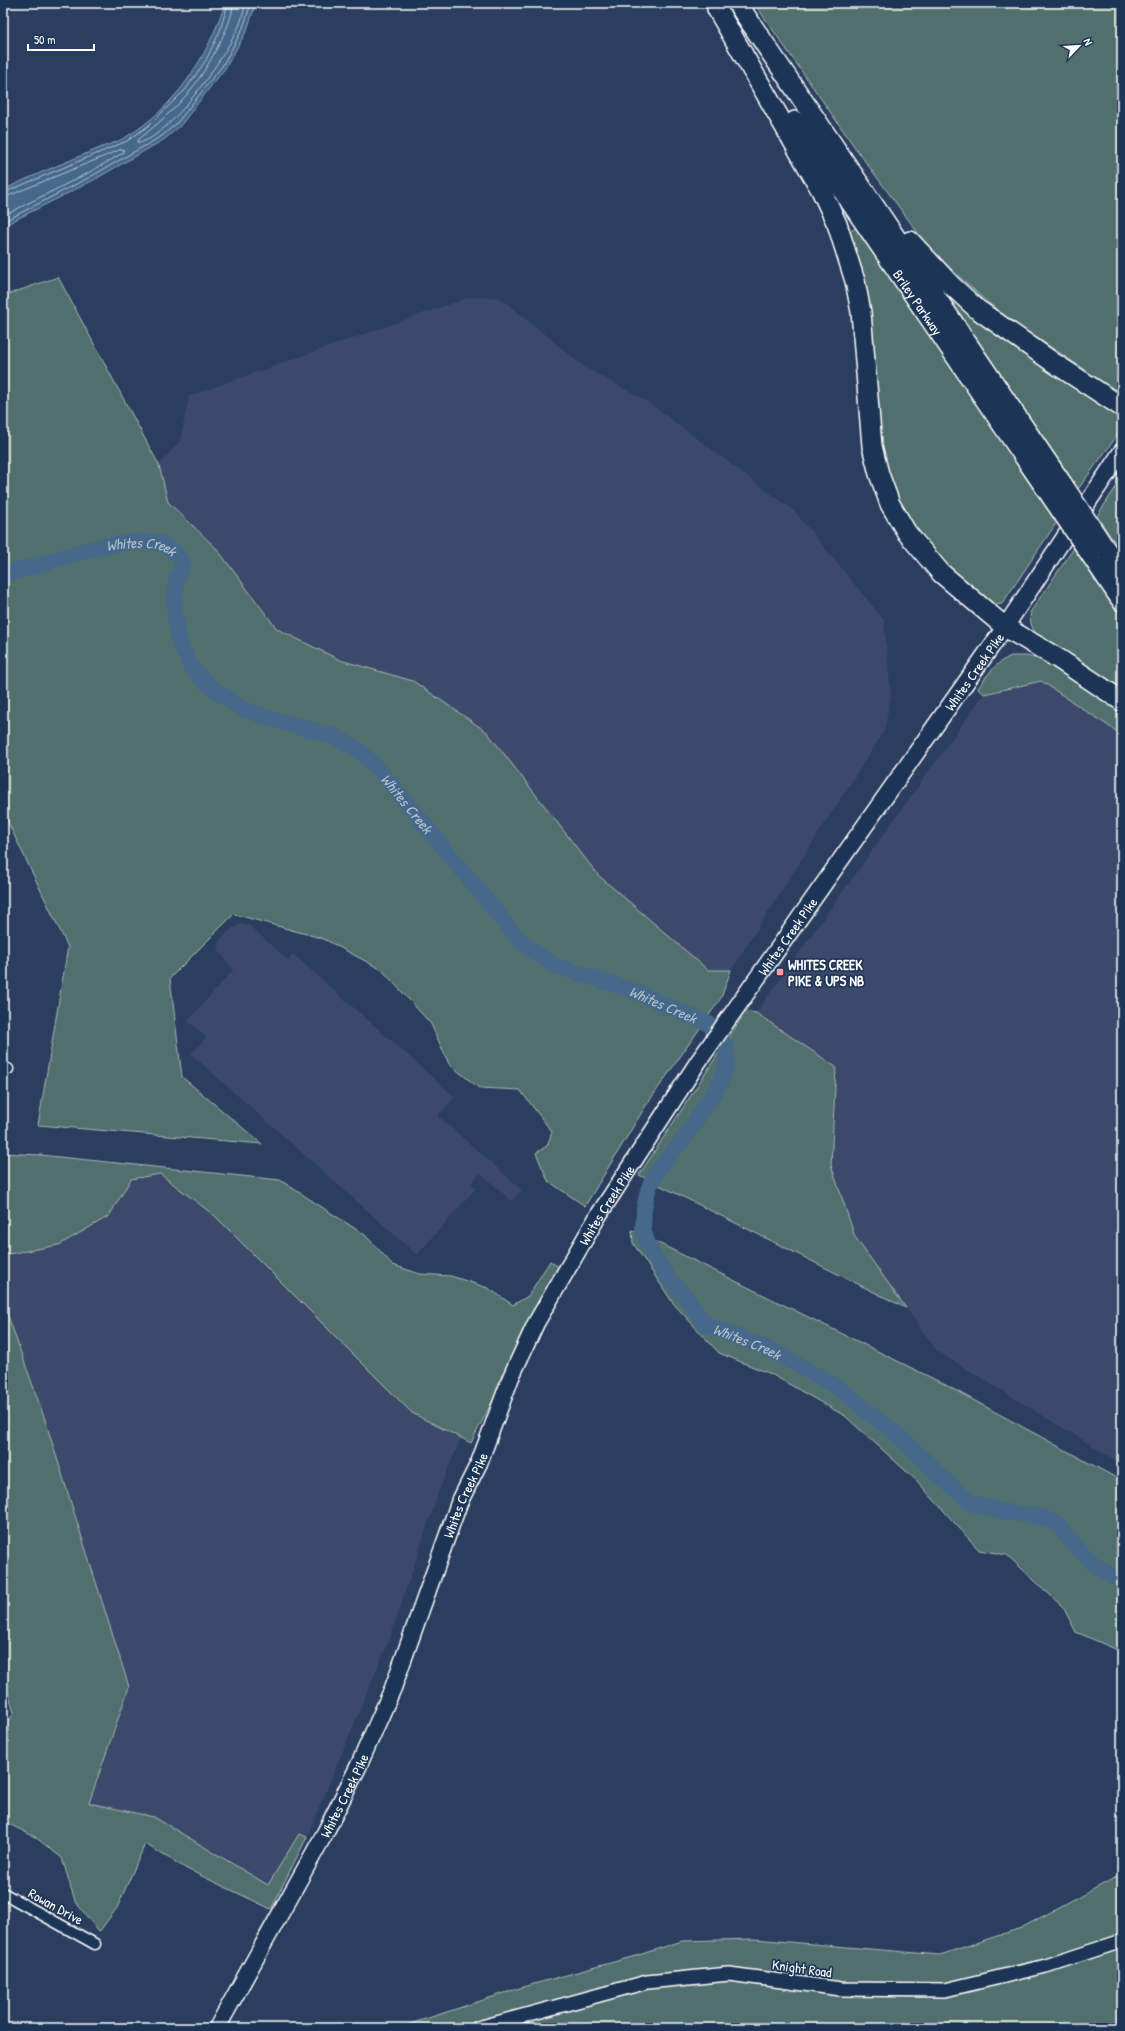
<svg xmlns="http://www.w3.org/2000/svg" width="1125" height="2031" font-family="'Patrick Hand',sans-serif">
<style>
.built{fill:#3c496a}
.green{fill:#516f6d;stroke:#a8b7b6}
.water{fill:#44678b;stroke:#8fa4b9}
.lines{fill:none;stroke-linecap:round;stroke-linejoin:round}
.shore{stroke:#b4c2d1;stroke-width:1}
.river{stroke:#44678b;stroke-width:16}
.minor-casing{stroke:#fff;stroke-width:13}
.tertiary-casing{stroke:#fff;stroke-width:16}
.primary-casing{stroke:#fff;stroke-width:19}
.motorway-casing{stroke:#fff;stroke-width:22}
.minor{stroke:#1d3557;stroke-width:10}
.tertiary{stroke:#1d3557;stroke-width:13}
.primary{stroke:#1d3557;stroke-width:16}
.motorway{stroke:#1d3557;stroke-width:19}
.motorway-bridge-casing{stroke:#fff;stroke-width:22;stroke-linecap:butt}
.motorway-bridge{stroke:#1d3557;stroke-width:19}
.poi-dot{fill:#ff9aa2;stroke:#1d3557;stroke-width:1.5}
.labels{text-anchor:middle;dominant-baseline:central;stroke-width:3.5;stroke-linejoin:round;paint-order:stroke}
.street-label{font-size:14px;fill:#fff;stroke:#1d3557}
.poi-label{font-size:14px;font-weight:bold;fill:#fff;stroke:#1d3557;text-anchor:start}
.water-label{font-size:15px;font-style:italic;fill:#b4c2d1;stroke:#1d3557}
</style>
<rect width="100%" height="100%" fill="#2b3e60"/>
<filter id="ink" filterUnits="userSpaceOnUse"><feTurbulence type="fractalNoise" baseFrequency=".025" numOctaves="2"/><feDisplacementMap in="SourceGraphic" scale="8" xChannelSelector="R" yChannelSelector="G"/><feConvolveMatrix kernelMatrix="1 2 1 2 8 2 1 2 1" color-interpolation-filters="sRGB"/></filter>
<g filter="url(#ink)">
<path class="built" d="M499 297 586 368 645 400 794 511 884 620 891 696 884 731 731 970H708L598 875 487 732 413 681 340 660 277 629 217 549 168 502 159 465 180 441 189 396 467 298Z
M1041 681 1122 735V1464L937 1351 855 1237 831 1165 836 1067 756 1013 984 694Z
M241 924 249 925 288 960 293 954 455 1097 438 1116 522 1190 512 1201 480 1173 471 1184 476 1188 417 1255 191 1054 206 1037 188 1021 233 970 219 951 218 945 220 940 233 928Z
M160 1174 215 1216 412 1413 461 1438 440 1488 389 1640 307 1837 299 1834 269 1885 154 1817 89 1803 129 1687 44 1417 3 1302V1255L59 1245 109 1216 131 1179Z"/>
<path class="green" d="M754 3H1122V399L1084 369 1007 318 984 299 954 272 924 241 856 149Z
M857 227 1057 522 1002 604 994 605 946 569 914 532 883 470 846 234Z
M58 277 159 465 168 502 217 549 277 629 340 660 413 681 487 732 598 875 708 970H731L721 998 645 1107 585 1206 548 1181 536 1153 547 1146 552 1132 520 1090 479 1088 449 1064 431 1024 382 970 324 939 234 914 170 978 182 1077 262 1144 38 1125 68 947 3 812V296Z
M934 279 1119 414 1121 427 1114 440 1078 489Z
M1122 478V553L1097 516Z
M1074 548 1122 617V695L1038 636C1031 627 1029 621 1031 611Z
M1011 656H1026L1046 661 1122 711V735L1041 681 984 694 978 688C988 674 995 663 1011 656Z
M746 1011 756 1013 836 1067 831 1165 855 1237 906 1308 639 1175Z
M3 1153 40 1155 280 1180 365 1235 393 1265 420 1274 451 1276 488 1288 513 1305 528 1296 550 1261 560 1268 471 1443 412 1413 215 1216 160 1174 131 1179 109 1216 59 1245 3 1255Z
M632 1230 942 1383 1122 1481V1652L1076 1632 1063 1607 1007 1555 979 1550 917 1481 845 1416 771 1374 719 1353 673 1303 633 1243Z
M3 1302 44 1417 129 1687 89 1803 154 1817 268 1885 299 1834 307 1837 271 1909 187 1869 145 1844 117 1908 99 1932 75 1901 62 1858 35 1837 3 1821V1728L14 1713 3 1676Z
M1122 1874V2028H398L523 1987 639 1955 682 1941 754 1939 940 1955 1021 1928Z"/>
<path class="water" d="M225 3H256L247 30 226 67 180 126 165 139 92 181 3 226V190C33 175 64 163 95 150 105 145 117 143 126 137 176 107 208 57 225 3Z"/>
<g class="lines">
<path class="shore" d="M233 3C233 17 225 32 219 44 196 90 177 108 138 140V143C170 138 226 55 239 26 242 19 244 11 246 3
M3 193 127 141 148 126 186 89 206 60 220 31 228 3
M3 198 122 149 124 150 123 153 88 173 3 216
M3 222 90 177 162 136 177 123 223 65 243 28 251 3"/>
<path class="river" id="s1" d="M3 574C50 565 97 540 146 542 151 543 157 542 161 544 172 548 178 554 183 563L176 582 174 606 179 641 191 667 210 686 241 708 271 719 334 736 359 750 388 780 521 942 553 965 631 990 709 1024 726 1047 727 1065 719 1085 685 1137 657 1171 648 1190 644 1208 643 1230 651 1252 669 1279 689 1301 705 1324 769 1349 839 1388 907 1443 942 1478 971 1503 1000 1511 1042 1517 1057 1524 1076 1547 1095 1565 1122 1582"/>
<g class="minor-casing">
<path id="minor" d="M3 1068 8 1069
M3 1893 95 1944"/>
</g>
<g class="tertiary-casing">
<path id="tertiary" d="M478 2028 647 1982 729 1974 841 1989 945 1990 1046 1966 1122 1941"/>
</g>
<g class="primary-casing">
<g id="primary">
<path id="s2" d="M217 2028 325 1833 358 1767 393 1688 459 1503 479 1463 511 1377 536 1323 598 1216 698 1062 1005 627 1122 451"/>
</g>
</g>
<g class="motorway-casing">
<g id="motorway">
<path d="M737 3 1063 485"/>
<path d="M717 9 821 190 837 224 855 281 861 312 872 446 879 474 890 504 907 533 941 573 1005 627 1059 659 1122 701"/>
<path id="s3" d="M795 121 1053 499"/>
<path d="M910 241 951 285 977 309 1054 363 1122 407"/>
<path d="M1108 553 1122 574"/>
<path d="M1091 555 1122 601"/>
</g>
</g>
<use href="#minor" class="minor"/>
<use href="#tertiary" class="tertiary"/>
<use href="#primary" class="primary"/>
<use href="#motorway" class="motorway"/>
<g class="motorway-bridge-casing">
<path id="motorway-bridge" d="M1063 485 1108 553
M1053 499 1091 555"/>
</g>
<use href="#motorway-bridge" class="motorway-bridge"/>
</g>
</g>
<rect class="poi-dot" x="776" y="968" width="8" height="8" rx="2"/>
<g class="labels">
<g class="street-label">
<text stroke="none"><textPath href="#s3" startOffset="219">Briley Parkway</textPath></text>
<text stroke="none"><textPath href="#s2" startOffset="1561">Whites Creek Pike</textPath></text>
<text stroke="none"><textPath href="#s2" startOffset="1237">Whites Creek Pike</textPath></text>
<text stroke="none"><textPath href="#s2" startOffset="913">Whites Creek Pike</textPath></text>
<text stroke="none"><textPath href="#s2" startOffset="589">Whites Creek Pike</textPath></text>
<text stroke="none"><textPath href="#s2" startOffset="265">Whites Creek Pike</textPath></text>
<text transform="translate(56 1906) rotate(29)">Rowan Drive</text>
<text transform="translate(802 1968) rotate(8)">Knight Road</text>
</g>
<g class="poi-label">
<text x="788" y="964">WHITES CREEK<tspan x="788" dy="16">PIKE &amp; UPS NB</tspan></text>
</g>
<g class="water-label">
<text stroke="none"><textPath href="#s1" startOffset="143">Whites Creek</textPath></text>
<text stroke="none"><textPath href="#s1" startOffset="563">Whites Creek</textPath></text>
<text stroke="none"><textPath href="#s1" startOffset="899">Whites Creek</textPath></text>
<text stroke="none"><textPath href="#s1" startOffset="1344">Whites Creek</textPath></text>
</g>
</g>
<rect width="1125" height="2031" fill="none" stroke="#1d3557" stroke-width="16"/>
<rect x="8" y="8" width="1109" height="2015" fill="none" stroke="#fff" stroke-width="1.5" filter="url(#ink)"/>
<g transform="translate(1079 46) rotate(65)" stroke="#1d3557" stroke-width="3" paint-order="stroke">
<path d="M0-3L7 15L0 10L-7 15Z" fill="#ffffff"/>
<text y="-6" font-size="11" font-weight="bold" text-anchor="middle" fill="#ffffff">N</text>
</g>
<path d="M28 44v6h66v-6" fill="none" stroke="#ffffff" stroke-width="2"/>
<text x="34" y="44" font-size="12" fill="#ffffff" stroke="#1d3557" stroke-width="3" paint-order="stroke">50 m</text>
</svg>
